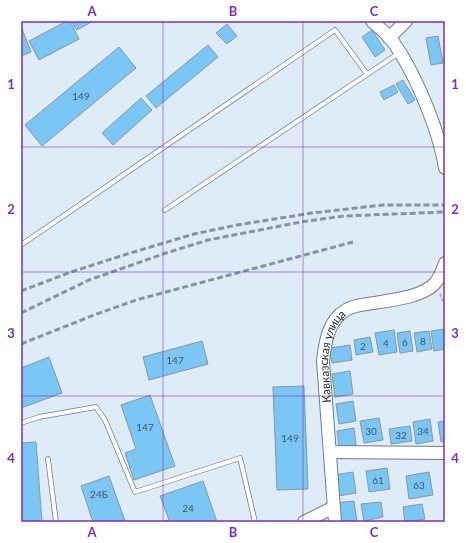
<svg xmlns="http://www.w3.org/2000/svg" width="466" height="543" font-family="Lato,sans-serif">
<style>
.building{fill:#7ac7f5;stroke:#88969f}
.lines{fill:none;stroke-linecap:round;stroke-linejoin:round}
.lane-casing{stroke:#707d86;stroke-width:5.5}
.secondary-casing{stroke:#707d86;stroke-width:14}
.path{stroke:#a3afb6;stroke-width:2;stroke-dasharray:3 2;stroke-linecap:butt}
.lane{stroke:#fff;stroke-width:4}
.secondary{stroke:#fff;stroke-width:12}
.rail{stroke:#88939a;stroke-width:3;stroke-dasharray:6 3;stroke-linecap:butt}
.grid{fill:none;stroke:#7b2cbf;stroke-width:1;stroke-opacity:0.55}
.labels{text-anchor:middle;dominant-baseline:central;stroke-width:3;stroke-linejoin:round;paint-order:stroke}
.number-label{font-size:10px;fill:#3f5664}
.street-label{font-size:12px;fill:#2b3134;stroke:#fff}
.neatline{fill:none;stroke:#7b2cbf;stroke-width:1.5}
.grid-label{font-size:13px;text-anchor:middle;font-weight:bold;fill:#7b2cbf}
</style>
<rect width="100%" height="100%" fill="#ddecf6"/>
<path class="building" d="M67 21H70L79 39 39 60 29 41Z
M71 21H93L77 30Z
M227 24 237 36 227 44 216 33Z
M21 26 31 52 21 56Z
M372 30 385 50 375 57 362 37Z
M438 36 443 63 431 65 426 38Z
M208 45 218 57 156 108 146 96Z
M119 47 136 68 42 146 25 125Z
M403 80 415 100 408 104 396 84Z
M394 85 398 92 384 100 380 92Z
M141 98 152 110 113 145 102 133Z
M445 329V349L434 351 431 331Z
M394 330 397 352 379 355 375 333Z
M410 331 413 351 400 353 397 333Z
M429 331 432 349 417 352 414 333Z
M370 337 373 352 356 355 354 340Z
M202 341 208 364 149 380 143 357Z
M350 345 352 360 332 363 329 348Z
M49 357 62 393 21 408V368Z
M350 371 353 394 335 397 332 374Z
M304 386 308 489 277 490 273 387Z
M150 395 175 466 134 480 125 453 136 449 121 405Z
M353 401 356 421 339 424 336 404Z
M379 418 383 440 364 443 360 421Z
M430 419 433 441 416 444 413 422Z
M445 421V441L441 442 438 422Z
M410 426 412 441 391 444 389 429Z
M354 428 356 445 339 447 337 431Z
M36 442 42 522H21V443Z
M387 468 390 489 369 492 366 471Z
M353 472 356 493 338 496 334 475Z
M429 472 433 495 409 499 406 476Z
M109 476 125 521 93 522 81 486Z
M203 481 217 522H162L169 520 160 496Z
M354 501 357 522H340L337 503Z
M381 502 383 517 364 521 361 504Z
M422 504 425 519 405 522 403 507Z"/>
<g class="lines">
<g class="lane-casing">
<path id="lane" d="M165 210 399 53
M21 245 335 30 367 74
M21 423 39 417 96 407 105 420 135 492 240 458 255 522
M48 459 56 522"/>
</g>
<g class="secondary-casing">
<g id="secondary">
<path d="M372 21C378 27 385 32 390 38 414 69 439 130 445 168"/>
<path d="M389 38 406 21"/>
<path d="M330 452 445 453"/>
<path d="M304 522 334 507"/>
<path id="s1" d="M335 522 323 361C325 343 328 320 346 310 352 306 360 305 367 304 385 301 424 298 436 282 440 277 443 269 445 263"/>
</g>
</g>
<path class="path" d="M440 294 445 307"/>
<use href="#lane" class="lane"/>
<use href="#secondary" class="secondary"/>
<path class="rail" d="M21 291 71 272 127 254 194 234 237 225 312 213 383 205H445
M21 313 89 280 166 253 208 240 301 222 344 216 445 212
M21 344 94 315 136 300 353 242"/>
</g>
<path class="grid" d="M163 21V522M303 21V522M21 147H445M21 272H445M21 396H445"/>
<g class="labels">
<g class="number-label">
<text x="81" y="96">149</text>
<text x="423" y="341">8</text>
<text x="405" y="342">6</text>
<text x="386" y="343">4</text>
<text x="363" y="346">2</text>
<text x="175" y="360">147</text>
<text x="145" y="427">147</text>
<text x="371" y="431">30</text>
<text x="423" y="431">34</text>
<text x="401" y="435">32</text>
<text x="290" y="438">149</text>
<text x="378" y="480">61</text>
<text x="419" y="485">63</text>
<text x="99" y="494">24Б</text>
<text x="188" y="508">24</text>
</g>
<g class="street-label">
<text stroke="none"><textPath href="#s1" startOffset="168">Кавказская улица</textPath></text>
</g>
</g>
<rect width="466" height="543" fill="none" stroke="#ffffff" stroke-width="44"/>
<rect x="22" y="22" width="422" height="499" class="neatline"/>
<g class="grid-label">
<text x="92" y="16">A</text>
<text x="233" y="16">B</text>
<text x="374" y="16">C</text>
<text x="11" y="89">1</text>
<text x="455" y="89">1</text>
<text x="11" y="214">2</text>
<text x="455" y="214">2</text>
<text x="11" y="338">3</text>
<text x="455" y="338">3</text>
<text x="11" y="463">4</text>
<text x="455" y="463">4</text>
<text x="92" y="537">A</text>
<text x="233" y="537">B</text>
<text x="374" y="537">C</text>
</g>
</svg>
